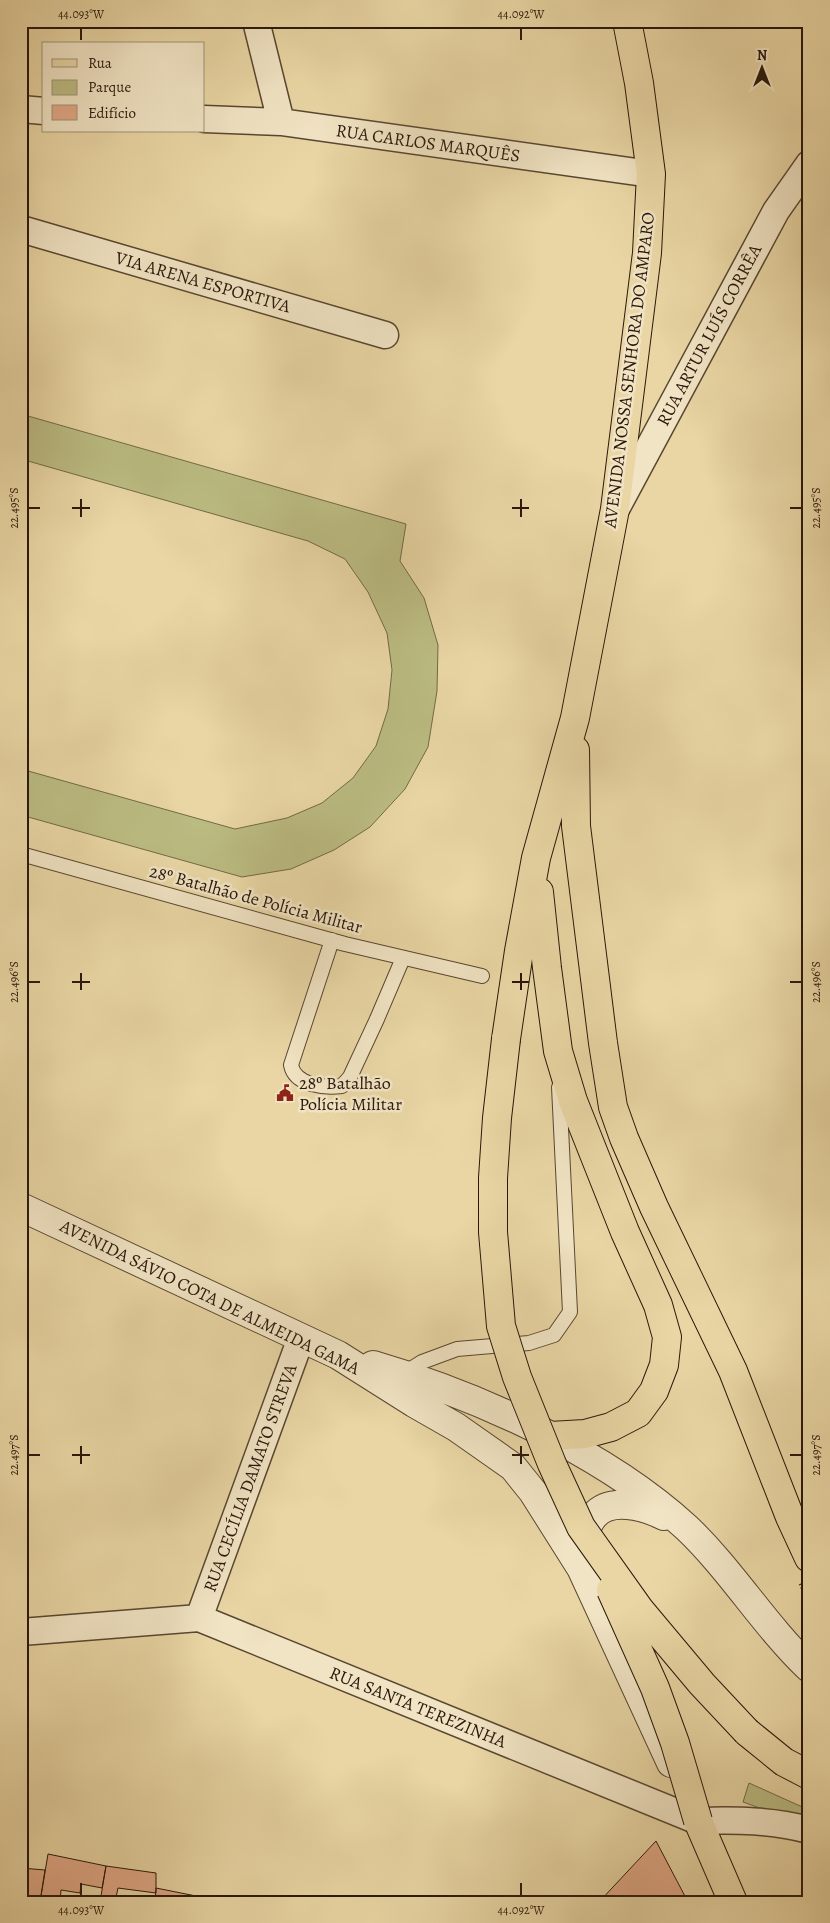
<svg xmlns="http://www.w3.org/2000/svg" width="830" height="1923" font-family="Alegreya,serif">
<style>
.green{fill:#bbbc82;stroke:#726a46}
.building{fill:#e1a886;stroke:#29170b}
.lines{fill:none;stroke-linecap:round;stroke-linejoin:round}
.service-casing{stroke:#594731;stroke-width:16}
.minor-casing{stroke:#594731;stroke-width:29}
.tertiary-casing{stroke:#594731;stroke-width:30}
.primary-casing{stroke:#29170b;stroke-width:30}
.trunk-casing{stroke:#29170b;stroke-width:30}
.path{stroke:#29170b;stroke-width:3;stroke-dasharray:1 2.5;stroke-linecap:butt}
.service{stroke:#f1e4c4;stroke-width:14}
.minor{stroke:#f1e4c4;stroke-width:26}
.tertiary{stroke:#f1e4c4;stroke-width:28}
.primary{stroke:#e9d6a4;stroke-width:28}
.trunk{stroke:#e9d6a4;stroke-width:28}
.trunk-bridge-casing{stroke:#29170b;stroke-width:30;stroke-linecap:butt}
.trunk-bridge{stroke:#e9d6a4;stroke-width:28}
.ticks{fill:none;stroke:#29170b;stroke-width:2}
.labels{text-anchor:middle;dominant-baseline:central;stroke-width:5;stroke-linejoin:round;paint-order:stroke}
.street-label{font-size:18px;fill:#29170b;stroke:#f1e4c4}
.poi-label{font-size:18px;fill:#29170b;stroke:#f1e4c4;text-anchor:start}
.neatline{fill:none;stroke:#29170b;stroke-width:2}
.ticks-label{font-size:12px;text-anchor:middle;fill:#29170b}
</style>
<rect width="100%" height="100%" fill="#e9d6a4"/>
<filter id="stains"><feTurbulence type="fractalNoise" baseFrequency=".004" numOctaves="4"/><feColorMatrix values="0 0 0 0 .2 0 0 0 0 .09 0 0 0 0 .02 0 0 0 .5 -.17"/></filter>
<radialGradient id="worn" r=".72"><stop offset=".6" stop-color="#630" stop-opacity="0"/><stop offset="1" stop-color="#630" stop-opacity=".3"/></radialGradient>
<path class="green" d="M21 414 406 524 400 561 424 598 438 645 437 691 428 747 405 789 370 827 334 850 291 869 242 877 21 815V769L235 829 287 818 322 803 353 778 376 746 388 709 392 670 387 633 368 592 345 559 308 541 21 459Z
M749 1783 809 1810V1826L743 1802Z"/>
<path class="building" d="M656 1841 688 1902H599Z
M48 1854 106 1866 102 1888 81 1884 80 1893 61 1890 60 1902H40Z
M106 1866 156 1873V1893L118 1888 115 1902H100Z
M21 1868 45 1870 40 1902H21Z
M156 1888 201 1897V1902H155Z
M201 1897 236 1898 253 1902H201Z"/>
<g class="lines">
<g class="service-casing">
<path id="service" d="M21 854 345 944 482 976
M332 940 291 1065C295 1086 325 1088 342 1086L350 1077 377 1019 403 958
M403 1374 422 1362 457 1349 529 1343 554 1335 570 1312 559 1087"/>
</g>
<g class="minor-casing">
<path id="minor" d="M256 21 281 122
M21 109 44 111
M204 119 281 122 651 174
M21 229 385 335
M616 509 776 211 809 164
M199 1618 301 1338
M21 1632 199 1618 698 1821C736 1820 772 1820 809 1830"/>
</g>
<g class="tertiary-casing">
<path id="tertiary" d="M21 1207 338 1355 414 1403 456 1427 513 1467 533 1492 581 1568 671 1763
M373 1365C479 1396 605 1453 687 1528 732 1571 764 1625 809 1668
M582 1553C583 1541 585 1526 594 1516 610 1497 644 1506 664 1516"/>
</g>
<g class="primary-casing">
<path id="primary" d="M698 1821 733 1902"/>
</g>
<g class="trunk-casing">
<path id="trunk" d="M575 750 576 826 603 1043 613 1107 624 1138 654 1207 733 1371 790 1517 809 1558
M539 892 547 968 558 1051 573 1101 625 1232 658 1305 667 1337 664 1365 654 1391 638 1413 611 1427 585 1434 550 1436
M506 1039 519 951 536 858 575 718 615 509 647 253 651 174 639 83 627 21
M747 1732 784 1762 809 1775"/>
</g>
<path class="path" d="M800 1584 809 1601"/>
<use href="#service" class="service"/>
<use href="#minor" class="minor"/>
<use href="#tertiary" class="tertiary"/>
<use href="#primary" class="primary"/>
<use href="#trunk" class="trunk"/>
<g class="trunk-bridge-casing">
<path id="trunk-bridge" d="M506 1039 497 1118 493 1178V1232L501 1326 517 1377 552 1464 581 1527 640 1610 702 1684 747 1732
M611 1590 655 1688 675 1743 698 1821"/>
</g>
<use href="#trunk-bridge" class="trunk-bridge"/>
</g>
<path class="ticks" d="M81 28V40M521 28V40M81 499V517M521 499V517M28 508H40M72 508H90M512 508H529M790 508H802M81 973V990M521 973V990M28 982H40M72 982H90M512 982H529M790 982H802M81 1446V1464M521 1446V1464M28 1455H40M72 1455H90M512 1455H529M790 1455H802M81 1883V1896M521 1883V1896"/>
<defs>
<g id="civic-bare" transform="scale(1.35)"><path d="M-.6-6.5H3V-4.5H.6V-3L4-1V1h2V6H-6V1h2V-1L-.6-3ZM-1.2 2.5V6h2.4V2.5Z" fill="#8f2418" stroke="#f1e4c4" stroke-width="2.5" paint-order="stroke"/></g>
</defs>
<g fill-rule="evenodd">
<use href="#civic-bare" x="285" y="1093"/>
</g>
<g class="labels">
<g class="street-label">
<text transform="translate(428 143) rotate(8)">RUA CARLOS MARQUÊS</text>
<text transform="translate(203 282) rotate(16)">VIA ARENA ESPORTIVA</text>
<text transform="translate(709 335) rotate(-62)">RUA ARTUR LUÍS CORRÊA</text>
<text transform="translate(629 370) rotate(-83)">AVENIDA NOSSA SENHORA DO AMPARO</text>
<text transform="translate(256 899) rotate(15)">28º Batalhão de Polícia Militar</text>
<text transform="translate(210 1297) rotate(26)">AVENIDA SÁVIO COTA DE ALMEIDA GAMA</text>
<text transform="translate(250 1478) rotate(-70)">RUA CECÍLIA DAMATO STREVA</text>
<text transform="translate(418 1707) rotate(22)">RUA SANTA TEREZINHA</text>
</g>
<g class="poi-label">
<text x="299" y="1083">28º Batalhão<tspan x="299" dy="21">Polícia Militar</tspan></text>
</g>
</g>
<rect width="830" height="1923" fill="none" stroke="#e9d6a4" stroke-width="55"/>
<rect x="42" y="42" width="162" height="90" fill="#f1e4c4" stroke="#a1927a"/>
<rect x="52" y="59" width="25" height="8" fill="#e9d6a4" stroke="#a1927a"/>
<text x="88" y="68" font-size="15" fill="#29170b">Rua</text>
<rect x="52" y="80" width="25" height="15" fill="#bbbc82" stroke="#a1927a"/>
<text x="88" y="92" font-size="15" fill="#29170b">Parque</text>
<rect x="52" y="105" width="25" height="15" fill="#e1a886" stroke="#a1927a"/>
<text x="88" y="118" font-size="15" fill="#29170b">Edifício</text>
<g transform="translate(762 68)" stroke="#f1e4c4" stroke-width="4" paint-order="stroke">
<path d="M0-4L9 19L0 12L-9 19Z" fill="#29170b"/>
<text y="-8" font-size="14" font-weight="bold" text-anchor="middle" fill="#29170b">N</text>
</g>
<rect x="28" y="28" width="774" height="1868" class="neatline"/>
<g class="ticks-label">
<text x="81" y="18">44.093°W</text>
<text x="521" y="18">44.092°W</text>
<text transform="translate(14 508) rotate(-90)" y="4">22.495°S</text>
<text transform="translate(816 508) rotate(-90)" y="4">22.495°S</text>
<text transform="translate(14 982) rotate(-90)" y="4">22.496°S</text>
<text transform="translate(816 982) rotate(-90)" y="4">22.496°S</text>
<text transform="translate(14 1455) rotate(-90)" y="4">22.497°S</text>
<text transform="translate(816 1455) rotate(-90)" y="4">22.497°S</text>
<text x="81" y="1914">44.093°W</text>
<text x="521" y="1914">44.092°W</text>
</g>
<rect width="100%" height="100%" filter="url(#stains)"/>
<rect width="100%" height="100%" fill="url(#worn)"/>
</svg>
